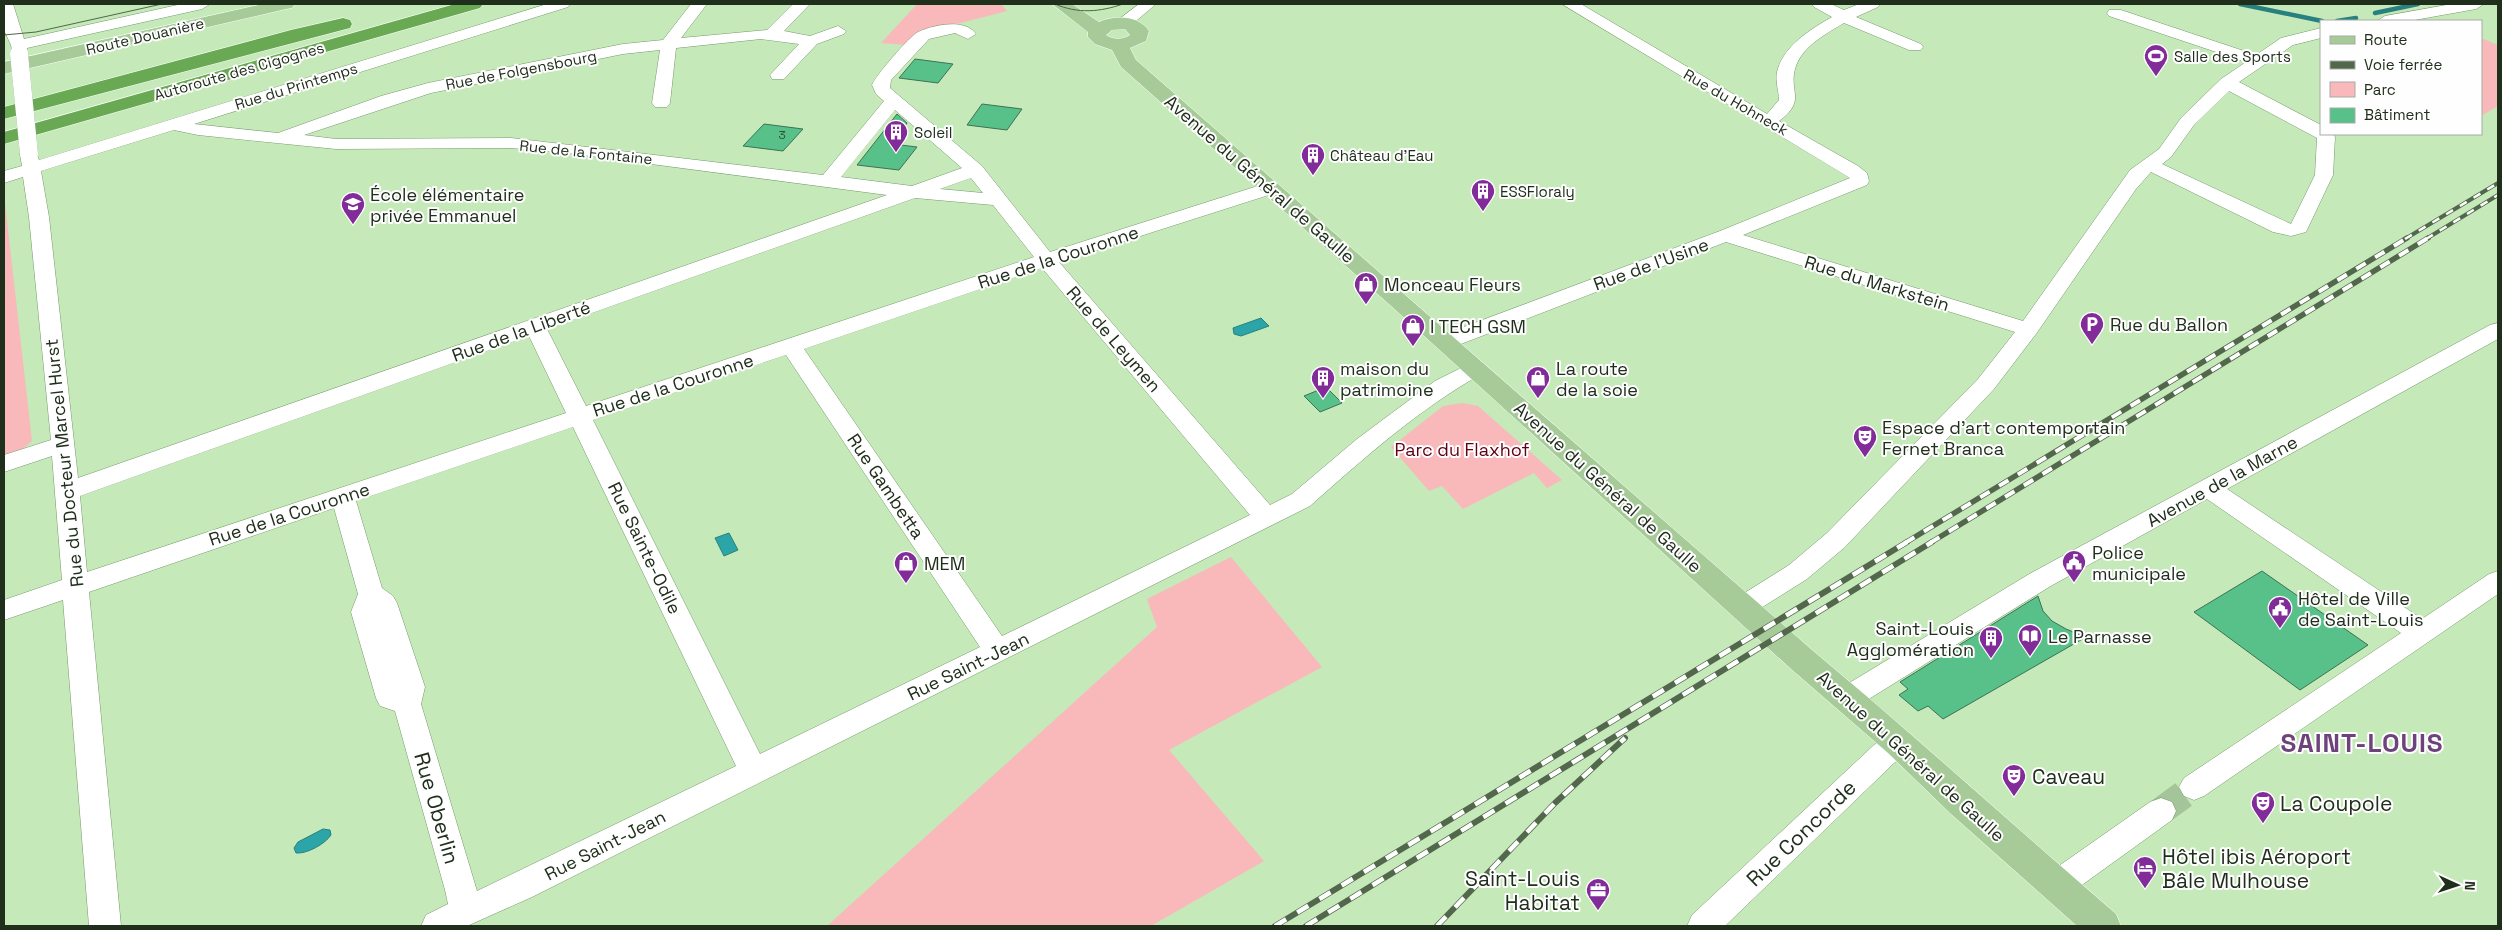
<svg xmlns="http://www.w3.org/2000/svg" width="2502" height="930" font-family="'Space Grotesk',sans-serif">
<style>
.green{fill:#f9b9ba}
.water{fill:#2ca5a8;stroke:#28817e}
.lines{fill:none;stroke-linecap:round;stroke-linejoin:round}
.stream{stroke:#28817e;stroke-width:4.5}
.building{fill:#58c089;stroke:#3d7254}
.minor-tunnel{stroke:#a4c49a;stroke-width:28;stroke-dasharray:28 14;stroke-linecap:butt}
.minor-casing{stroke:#78996d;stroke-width:1}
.major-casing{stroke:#fff;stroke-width:1}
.highway-casing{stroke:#fff;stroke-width:1}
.minor{fill:#fff;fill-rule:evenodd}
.major{fill:#a6cb98;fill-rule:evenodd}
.highway{fill:#6aa953;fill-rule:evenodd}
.tram{stroke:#52674c;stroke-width:1}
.rail-far2-casing{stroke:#52674c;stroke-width:4}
.rail-far1-casing{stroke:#52674c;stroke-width:5.5}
.rail-casing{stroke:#52674c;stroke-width:6}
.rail-far2{stroke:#fefefe;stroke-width:2.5;stroke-dasharray:8;stroke-linecap:butt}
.rail-far1{stroke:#fefefe;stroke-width:4;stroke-dasharray:11;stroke-linecap:butt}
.rail{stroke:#fefefe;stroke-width:4.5;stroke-dasharray:13;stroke-linecap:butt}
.minor-bridge-casing{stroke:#78996d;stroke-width:18;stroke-linecap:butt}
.minor-bridge{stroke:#fff;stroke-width:18}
.labels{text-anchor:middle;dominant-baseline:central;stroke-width:4;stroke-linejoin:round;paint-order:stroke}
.far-number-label{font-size:12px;fill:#2e5237}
.far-street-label{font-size:15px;fill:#202e1c;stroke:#fefefe}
.far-poi-label{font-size:15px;fill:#202e1c;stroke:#fefefe;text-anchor:start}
.street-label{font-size:18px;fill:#202e1c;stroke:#fefefe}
.poi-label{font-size:18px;fill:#202e1c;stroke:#fefefe;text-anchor:start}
.park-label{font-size:18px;fill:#5f0015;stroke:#fefefe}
.near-poi-label{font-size:21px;fill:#202e1c;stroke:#fefefe;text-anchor:start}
.near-street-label{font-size:21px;fill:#202e1c;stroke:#fefefe}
.near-district-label{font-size:26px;font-weight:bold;letter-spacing:1px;fill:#6e437b;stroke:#fefefe}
</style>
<rect width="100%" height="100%" fill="#c5e9b9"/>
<path class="green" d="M917 4H1001L1007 11 918 34 907 45 881 43Z
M2481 38 2498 45V106L2481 116Z
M4 194 32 441 23 449 4 456Z
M1462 403 1478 406 1562 480 1547 488 1534 473 1463 509 1442 486 1429 491 1391 447 1443 406Z
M1231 557 1322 667 1169 750 1264 861 1151 926H827L1157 627 1147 599Z"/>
<path class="water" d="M1261 318 1269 326 1241 336 1234 334 1233 328Z
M729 533 738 550 724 556 715 538Z
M323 829 330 830 331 835C325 844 307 854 296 853L294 848 298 842Z"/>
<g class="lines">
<path class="stream" d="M2240 4 2322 21
M2375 13 2418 4
M2337 21 2356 18"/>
</g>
<path class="building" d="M915 59 953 64 938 83 899 78Z
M982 104 1022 109 1007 130 967 125Z
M897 114 907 123 893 144 917 147 899 170 857 165Z
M764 124 803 129 783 151 743 146Z
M1326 387 1342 403 1320 412 1304 396Z
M2262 571 2368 645 2300 690 2194 612Z
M2038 596 2043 611 2052 621 2066 629 2086 637 1943 719 1928 706 1918 711 1899 695 1908 689 1900 682Z"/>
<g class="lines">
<path class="minor-tunnel" d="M2161 811 2194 787"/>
<g class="minor-casing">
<path id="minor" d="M4 4H13L24 39 182 4H210L202 9 27 48 25 57H13L11 45 4 30Z
M547 4H570L568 7 194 124 278 133 381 96 428 83 623 44 663 40 691 4H707L681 38 767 30 793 4H810L784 31 810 36 838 26 846 31 844 34 817 44 784 79H772L770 75 799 44 761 39 676 48 670 103 667 107H655L652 103 660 50 623 54 431 93 304 135 336 139 511 138 823 175 884 101 876 94 872 85C876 75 909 37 918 32 933 25 965 18 976 34L968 39 955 33 929 39 891 80 890 88 982 166 1050 252 1264 184H1278L1280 188 1278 192 1059 262 1270 505 1292 494 1357 439 1435 381 1475 361 1483 363 1486 368 1483 373C1419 409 1364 458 1310 506L532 897 467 926H421L426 915 448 904 445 890 395 711 380 706 376 698 351 612 358 594 334 508 89 592 121 926H89L63 600 4 620V600L62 580 52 456 4 472V455L51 440 29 217 23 177 4 183V171L22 166 20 154 23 150H35L39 160ZM895 110 962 168 912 186 841 177ZM174 130 198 135 336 149 511 148 567 153 887 195 78 478 49 217 41 171ZM971 178 983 193 940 189ZM915 198 993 205 1034 257 586 406 547 329ZM1042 268 1250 515 1002 636 804 349ZM529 336 566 413 87 572 80 496ZM786 355 980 647 760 754 593 420ZM573 427 736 766 477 891 421 704 425 687 397 603 393 596 382 588 356 501Z
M1139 4H1156L1130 26H1118L1116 23 1118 20Z
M1562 4H1581L1767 114 1779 100C1779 91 1775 82 1777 72 1783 46 1811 29 1832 17L1814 7 1812 4H1831L1844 10 1859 4H1880L1878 7 1856 17 1921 44 1923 47 1921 50H1909L1844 23C1827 33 1803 46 1796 66 1787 91 1808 100 1779 121L1858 166 1867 173 1869 181 1867 185 1743 235 2023 321 2130 170 2159 149 2181 118 2221 79 2246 62 2109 16 2107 13 2109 10H2121L2256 55 2281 38 2321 28V38L2293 45 2239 82 2321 125V134H2333L2335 137 2333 175 2306 232 2291 236 2273 232 2151 172 2136 189 2036 334 1994 389 1845 547 1807 579 1753 613 1744 616 1735 613 1731 606 1735 599 1789 565 1827 533 1978 379 2015 332 1726 242 1453 347 1445 349 1437 347 1434 342 1437 337 1720 231 1850 178ZM2229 91 2317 138 2315 175 2291 224 2162 164 2171 157 2194 125Z
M2452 4H2484L2476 9 2409 21H2377L2385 16Z
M2498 323V339L2227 489 2422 619 2489 574 2498 571V594L2204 796 2194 800 2184 796 2179 787 2184 778 2401 633 2207 499 2049 587 1856 707 1846 710 1836 707 1832 699 1836 691 2031 573 2490 325Z
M1900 731 1910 734 1914 743 1910 752 1894 763 1725 926H1687L1692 915 1874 745 1890 734Z
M2161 798 2172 802 2176 811 2172 820 2068 895 2057 899 2046 895 2041 885 2046 875 2150 802Z"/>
</g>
<g class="major-casing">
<path id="major" d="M263 4H295L292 8 286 9 4 74V62Z
M1052 4H1072L1099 22C1115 15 1138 15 1149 31L1146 41 1130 48 1136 60 1812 650C1915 736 2014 826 2116 914L2121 926H2077L1951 814 1888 753 1790 668 1390 305 1121 67 1112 50 1095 44 1088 37V32ZM1125 29 1130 35C1122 40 1114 40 1106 35L1112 30Z"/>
</g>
<g class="highway-casing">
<path id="highway" d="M455 4H483L480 8 4 144V132Z
M343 18 350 20 352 24 350 28 4 119V107L291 30Z"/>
</g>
<use href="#minor" class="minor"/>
<use href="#major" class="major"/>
<use href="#highway" class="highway"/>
<path class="tram" d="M1055 4C1078 14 1100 12 1123 4
M4 35 36 32 162 4"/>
<g class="rail-far2-casing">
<path id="rail-far2" d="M2405 239 2498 183
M2426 239 2498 195"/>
</g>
<g class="rail-far1-casing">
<path id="rail-far1" d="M1905 543 2407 238
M1930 543 2428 238"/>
</g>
<g class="rail-casing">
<path id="rail" d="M1275 926 1907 542
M1306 926 1932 542
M1437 926 1555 803 1625 738"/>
</g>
<use href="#rail-far2" class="rail-far2"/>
<use href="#rail-far1" class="rail-far1"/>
<use href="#rail" class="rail"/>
<g class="minor-bridge-casing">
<path id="minor-bridge" d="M19 54 29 154"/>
</g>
<use href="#minor-bridge" class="minor-bridge"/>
</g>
<defs>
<g id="stadium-pin" transform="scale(1.25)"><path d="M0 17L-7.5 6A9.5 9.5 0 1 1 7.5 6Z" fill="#822c9a" stroke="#fefefe"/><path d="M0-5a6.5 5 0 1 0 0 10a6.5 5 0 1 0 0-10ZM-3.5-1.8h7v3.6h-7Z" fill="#fff"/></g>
<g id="building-pin" transform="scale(1.25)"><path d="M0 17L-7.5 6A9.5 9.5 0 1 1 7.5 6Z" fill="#822c9a" stroke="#fefefe"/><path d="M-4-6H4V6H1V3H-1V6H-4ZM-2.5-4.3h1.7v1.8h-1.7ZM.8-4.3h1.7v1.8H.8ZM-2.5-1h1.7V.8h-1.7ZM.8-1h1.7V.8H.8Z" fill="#fff"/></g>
<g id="school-pin" transform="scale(1.25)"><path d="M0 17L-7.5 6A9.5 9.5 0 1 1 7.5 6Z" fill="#822c9a" stroke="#fefefe"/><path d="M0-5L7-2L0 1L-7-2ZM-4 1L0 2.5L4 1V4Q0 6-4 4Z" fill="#fff"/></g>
<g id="shop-pin" transform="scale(1.25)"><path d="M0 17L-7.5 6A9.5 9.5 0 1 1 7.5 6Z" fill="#822c9a" stroke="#fefefe"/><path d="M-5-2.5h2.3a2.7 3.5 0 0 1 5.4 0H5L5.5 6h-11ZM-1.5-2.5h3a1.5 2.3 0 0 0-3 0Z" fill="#fff"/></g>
<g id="parking-pin" transform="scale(1.25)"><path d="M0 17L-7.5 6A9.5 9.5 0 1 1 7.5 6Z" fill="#822c9a" stroke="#fefefe"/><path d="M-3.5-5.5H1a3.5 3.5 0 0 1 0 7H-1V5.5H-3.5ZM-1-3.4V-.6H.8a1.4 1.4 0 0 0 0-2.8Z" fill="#fff"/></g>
<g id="theatre-pin" transform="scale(1.25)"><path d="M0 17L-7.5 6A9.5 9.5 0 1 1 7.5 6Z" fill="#822c9a" stroke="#fefefe"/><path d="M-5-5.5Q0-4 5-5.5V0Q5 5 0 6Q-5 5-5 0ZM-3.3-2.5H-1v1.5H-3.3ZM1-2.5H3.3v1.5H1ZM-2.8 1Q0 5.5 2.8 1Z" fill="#fff"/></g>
<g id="civic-pin" transform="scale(1.25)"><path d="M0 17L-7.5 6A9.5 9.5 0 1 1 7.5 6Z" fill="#822c9a" stroke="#fefefe"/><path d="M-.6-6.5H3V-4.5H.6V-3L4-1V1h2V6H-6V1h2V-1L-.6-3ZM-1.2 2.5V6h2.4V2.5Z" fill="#fff"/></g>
<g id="library-pin" transform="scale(1.25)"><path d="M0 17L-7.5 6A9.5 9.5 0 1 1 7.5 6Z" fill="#822c9a" stroke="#fefefe"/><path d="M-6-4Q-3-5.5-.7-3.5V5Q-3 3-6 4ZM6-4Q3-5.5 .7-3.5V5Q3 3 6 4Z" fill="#fff"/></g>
<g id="hotel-pin" transform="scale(1.25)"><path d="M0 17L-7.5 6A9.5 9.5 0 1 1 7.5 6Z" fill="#822c9a" stroke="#fefefe"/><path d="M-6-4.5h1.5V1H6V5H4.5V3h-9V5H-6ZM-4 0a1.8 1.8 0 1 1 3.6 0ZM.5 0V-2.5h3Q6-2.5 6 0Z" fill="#fff"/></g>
<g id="office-pin" transform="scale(1.25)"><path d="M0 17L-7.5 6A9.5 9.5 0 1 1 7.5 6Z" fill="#822c9a" stroke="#fefefe"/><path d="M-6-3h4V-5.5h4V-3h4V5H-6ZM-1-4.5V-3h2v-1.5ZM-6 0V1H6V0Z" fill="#fff"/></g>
</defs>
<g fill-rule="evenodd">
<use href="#stadium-pin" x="2156" y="56"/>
<use href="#building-pin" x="896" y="132"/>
<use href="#building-pin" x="1313" y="155"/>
<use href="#building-pin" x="1483" y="191"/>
<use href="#school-pin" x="353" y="204"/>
<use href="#shop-pin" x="1366" y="284"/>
<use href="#parking-pin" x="2092" y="324"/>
<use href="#shop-pin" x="1413" y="326"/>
<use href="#building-pin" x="1323" y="378"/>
<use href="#shop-pin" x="1538" y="378"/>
<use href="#theatre-pin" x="1865" y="437"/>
<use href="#civic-pin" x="2074" y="562"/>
<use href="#shop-pin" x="906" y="563"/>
<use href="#civic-pin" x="2280" y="608"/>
<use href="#library-pin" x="2030" y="636"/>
<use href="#building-pin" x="1991" y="638"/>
<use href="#theatre-pin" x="2014" y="776"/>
<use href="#theatre-pin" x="2263" y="803"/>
<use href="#hotel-pin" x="2145" y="868"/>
<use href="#office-pin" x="1598" y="890"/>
</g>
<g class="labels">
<g class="far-number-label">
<text x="782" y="135">3</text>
</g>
<g class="far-street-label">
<text transform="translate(145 36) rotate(-13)">Route Douanière</text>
<text transform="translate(521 70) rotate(-11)">Rue de Folgensbourg</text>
<text transform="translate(239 71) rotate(-16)">Autoroute des Cigognes</text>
<text transform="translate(296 86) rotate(-17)">Rue du Printemps</text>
<text transform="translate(1736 102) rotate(30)">Rue du Hohneck</text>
<text transform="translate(586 152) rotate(6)">Rue de la Fontaine</text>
</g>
<g class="far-poi-label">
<text x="2174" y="56">Salle des Sports</text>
<text x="914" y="132">Soleil</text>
<text x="1330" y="155">Château d'Eau</text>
<text x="1500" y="191">ESSFloraly</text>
</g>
<g class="street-label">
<text transform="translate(1260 179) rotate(41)">Avenue du Général de Gaulle</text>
<text transform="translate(1058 257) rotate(-18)">Rue de la Couronne</text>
<text transform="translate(1651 264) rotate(-20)">Rue de l'Usine</text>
<text transform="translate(1877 283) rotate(17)">Rue du Markstein</text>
<text transform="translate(521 331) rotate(-20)">Rue de la Liberté</text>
<text transform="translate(1114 339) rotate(49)">Rue de Leymen</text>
<text transform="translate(673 385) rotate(-18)">Rue de la Couronne</text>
<text transform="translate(64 463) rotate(-96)">Rue du Docteur Marcel Hurst</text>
<text transform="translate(2222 481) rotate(-29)">Avenue de la Marne</text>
<text transform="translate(886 486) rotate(56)">Rue Gambetta</text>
<text transform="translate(1608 487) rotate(42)">Avenue du Général de Gaulle</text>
<text transform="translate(289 514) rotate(-18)">Rue de la Couronne</text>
<text transform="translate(645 548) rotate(64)">Rue Sainte-Odile</text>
<text transform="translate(968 666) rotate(-26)">Rue Saint-Jean</text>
<text transform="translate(1911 756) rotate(42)">Avenue du Général de Gaulle</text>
<text transform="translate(605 845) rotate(-27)">Rue Saint-Jean</text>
</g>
<g class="poi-label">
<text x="370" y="194">École élémentaire<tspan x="370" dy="21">privée Emmanuel</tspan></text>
<text x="1384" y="284">Monceau Fleurs</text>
<text x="2110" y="324">Rue du Ballon</text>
<text x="1430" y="326">I TECH GSM</text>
<text x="1340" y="368">maison du<tspan x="1340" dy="21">patrimoine</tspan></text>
<text x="1556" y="368">La route<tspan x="1556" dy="21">de la soie</tspan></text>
<text x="1882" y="427">Espace d'art contemportain<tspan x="1882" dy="21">Fernet Branca</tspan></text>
<text x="2092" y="552">Police<tspan x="2092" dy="21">municipale</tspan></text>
<text x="924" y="563">MEM</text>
<text x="2298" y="598">Hôtel de Ville<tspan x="2298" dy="21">de Saint-Louis</tspan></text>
<text x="1974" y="628" text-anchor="end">Saint-Louis<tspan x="1974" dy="21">Agglomération</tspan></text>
<text x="2048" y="636">Le Parnasse</text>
</g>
<g class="park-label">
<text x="1462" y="449">Parc du Flaxhof</text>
</g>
<g class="near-poi-label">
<text x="2032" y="776">Caveau</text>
<text x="2280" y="803">La Coupole</text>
<text x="2162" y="856">Hôtel ibis Aéroport<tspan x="2162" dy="24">Bâle Mulhouse</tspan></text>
<text x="1580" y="878" text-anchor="end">Saint-Louis<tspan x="1580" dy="24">Habitat</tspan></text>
</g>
<g class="near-street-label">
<text transform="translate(437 808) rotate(74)">Rue Oberlin</text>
<text transform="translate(1801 833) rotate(-44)">Rue Concorde</text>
</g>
<g class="near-district-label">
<text x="2362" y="743">SAINT-LOUIS</text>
</g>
</g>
<rect width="2502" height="930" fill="none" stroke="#202e1c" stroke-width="10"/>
<rect x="2320" y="20" width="162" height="115" fill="#fefefe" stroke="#a5aba4"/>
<rect x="2330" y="36" width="25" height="8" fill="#a6cb98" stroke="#a5aba4"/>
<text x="2364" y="45" font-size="15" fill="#202e1c">Route</text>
<rect x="2330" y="61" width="25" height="8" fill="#52674c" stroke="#a5aba4"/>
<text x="2364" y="70" font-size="15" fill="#202e1c">Voie ferrée</text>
<rect x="2330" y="82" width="25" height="15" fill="#f9b9ba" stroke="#a5aba4"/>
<text x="2364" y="95" font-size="15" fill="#202e1c">Parc</text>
<rect x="2330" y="108" width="25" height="15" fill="#58c089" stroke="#a5aba4"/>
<text x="2364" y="120" font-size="15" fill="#202e1c">Bâtiment</text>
<g transform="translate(2457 885) rotate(93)" stroke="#fefefe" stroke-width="4" paint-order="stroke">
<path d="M0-4L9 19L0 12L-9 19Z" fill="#202e1c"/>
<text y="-8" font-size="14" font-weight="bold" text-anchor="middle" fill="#202e1c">N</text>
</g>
</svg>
